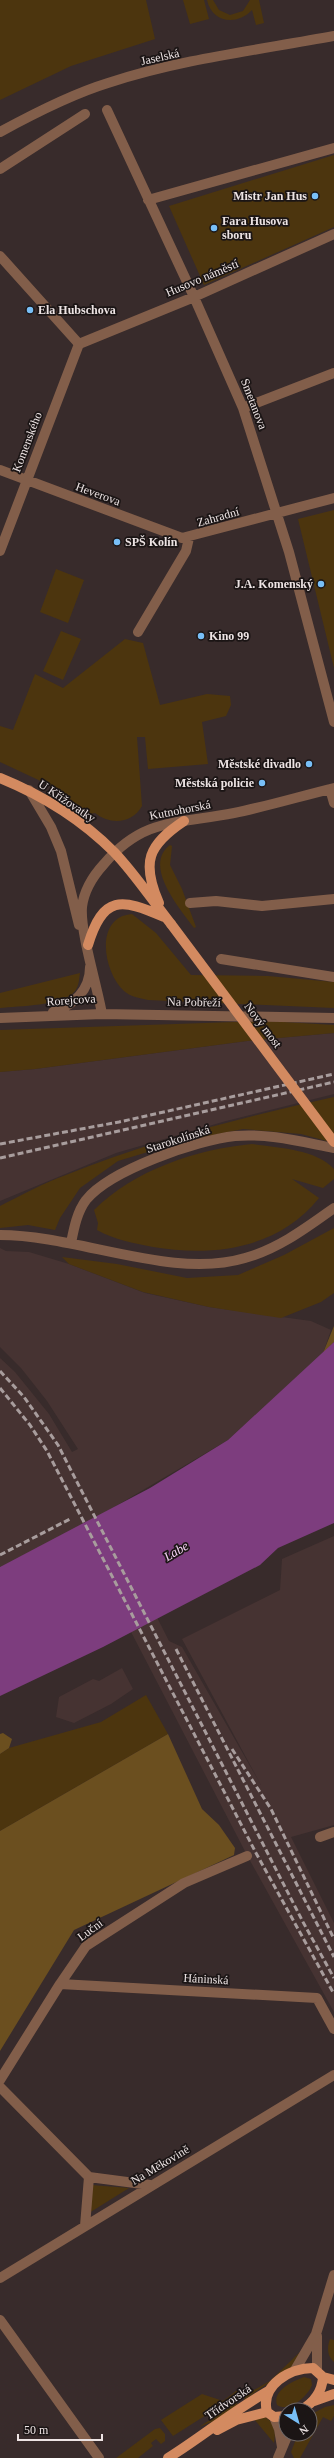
<svg xmlns="http://www.w3.org/2000/svg" width="334" height="2458" font-family="'Times New Roman',serif">
<style>
.built{fill:#463332}
.green{fill:#4c350e}
.forest{fill:#6b4f1f}
.water{fill:#7d3d7e}
.lines{fill:none;stroke-linecap:round;stroke-linejoin:round}
.minor{stroke:#825e4a;stroke-width:10}
.major{stroke:#d38a60;stroke-width:10}
.rail{stroke:#a89d9d;stroke-width:3;stroke-dasharray:6 3;stroke-linecap:butt}
.major-bridge{stroke:#d38a60;stroke-width:10}
.poi-dot{fill:#78bff7;stroke:#1b1515;stroke-width:1.5}
.labels{text-anchor:middle;dominant-baseline:central;stroke-width:3.5;stroke-linejoin:round;paint-order:stroke}
.street-label{font-size:12px;fill:#ede4e4;stroke:#1b1515}
.poi-label{font-size:12px;font-weight:bold;fill:#ede4e4;stroke:#1b1515;text-anchor:end}
.water-label{font-size:13px;font-style:italic;fill:#f6d2f5;stroke:#1b1515}
</style>
<rect width="100%" height="100%" fill="#382b2b"/>
<path class="built" d="M334 1033V1094L226 1121 116 1153 0 1201V1072L35 1069 247 1041Z
M0 1248 6 1251 29 1252 69 1264 145 1293 209 1307 311 1321 331 1330 323 1353 228 1440 104 1513 169 1641 182 1647 261 1785 182 1639 280 1590 282 1559 334 1536V1825L291 1837 334 1923V2012L248 1857 77 1528 0 1567V1358L15 1372 49 1414 72 1452 78 1449 47 1401 21 1368 0 1347Z
M122 1668 133 1689 111 1704 74 1723 56 1717 59 1697 93 1679 99 1681Z"/>
<path class="green" d="M0 0H146L155 39 71 66 0 100Z
M183 0H204L209 19 190 24Z
M207 0H213L219 10 230 15 243 11 250 0H259L264 23 256 25 252 10C237 26 212 23 207 0Z
M334 155V227L204 285 169 206Z
M334 510V668L298 519Z
M56 569 84 580 68 623 40 612Z
M61 631 81 639 63 680 43 671Z
M125 639 143 643 160 705 207 694 230 696 231 705 226 716 202 722 208 764 148 769 145 737H137L142 806C132 824 110 825 95 813L90 814 47 784 0 762V726L13 730 35 674 63 688Z
M170 845 172 846 170 865 182 889 196 927 194 928C181 910 142 866 170 845Z
M132 914 156 933 191 975 268 976 334 982V1008L148 1000C139 998 131 997 124 991 103 972 94 917 132 914Z
M80 973C79 979 79 986 75 991 63 1006 18 1006 0 1008V993Z
M267 1021 334 1025V1033L247 1041 35 1069 0 1072V1030Z
M334 1097V1143L301 1134 243 1129 184 1141 118 1161 80 1188 60 1218 55 1230 28 1225 0 1228V1206C22 1195 43 1183 66 1175 152 1140 244 1117 334 1097Z
M252 1144C277 1148 316 1149 334 1169V1179L323 1188 292 1179 319 1198C278 1249 213 1257 153 1247 133 1243 115 1240 97 1230L98 1223 94 1210C134 1170 197 1149 252 1144Z
M334 1228V1293L321 1302 281 1318 209 1307 143 1292 69 1264 62 1257 117 1264 187 1278 238 1275 284 1255Z
M146 1695 168 1734 0 1831V1754L9 1748 101 1722Z
M91 2185 129 2188 89 2213Z
M330 2339 334 2340V2362C327 2356 327 2347 330 2339Z
M301 2351 295 2364 289 2369 244 2400 245 2395 270 2381Z
M304 2377 311 2379 312 2385C308 2396 289 2413 277 2405 272 2390 294 2381 304 2377Z
M240 2388V2390L222 2405 173 2436 161 2420 202 2394 223 2401Z
M236 2403 238 2404 214 2421 199 2427Z
M334 2405V2416L331 2421 323 2417 300 2458H294L291 2452 298 2434H310V2415L325 2407Z
M265 2417C275 2423 276 2432 274 2443L254 2419Z
M160 2428 165 2434V2441L161 2444 156 2439 151 2443 153 2446 138 2458H116L155 2429Z"/>
<path class="forest" d="M334 1326V1342L323 1353Z
M3 1733 12 1739 9 1748 0 1754V1734Z
M168 1734 202 1809 219 1825 235 1848 234 1855 74 1930 0 2051V1831Z"/>
<path class="water" d="M334 1342V1523L278 1548 260 1565 103 1647 0 1696V1567L150 1488 228 1440Z"/>
<g class="lines">
<path class="minor" d="M107 110 194 297 243 408 289 552 334 722
M0 132C33 114 72 94 108 83 181 59 259 50 334 36
M0 169 85 114
M148 200 334 148
M0 256 79 344
M79 344 194 297 334 234
M243 408 334 373
M0 470 182 538 334 498
M0 551 79 344
M138 632 186 551 189 538
M330 789 334 803
M29 790 51 827 61 851 79 925
M190 903 216 901 262 906 334 899
M221 959 334 977
M53 1012C74 1005 90 990 90 967
M102 1014C97 985 80 932 82 907 84 890 93 876 104 864 144 817 179 824 234 813 268 806 301 796 334 788
M0 1018 102 1014 334 1018
M0 1235C78 1235 172 1280 245 1258 278 1249 306 1228 334 1208
M71 1243C74 1228 77 1212 86 1200 110 1170 197 1140 235 1136 268 1133 302 1142 334 1148
M320 1837 334 1832
M60 1984 317 1998 334 2029
M0 2080 60 1984 86 1946 184 1883 247 1856
M0 2087 89 2177 150 2185
M85 2226 89 2177
M0 2278 334 2075
M0 2320 99 2458
M317 2336V2370
M295 2370 316 2334 334 2275
M274 2417 279 2429 282 2447
M278 2458 288 2434"/>
<path class="major" d="M0 778C42 795 82 820 114 852 135 874 152 900 171 924
M159 903C141 862 148 845 184 821
M88 945C103 895 121 898 164 917
M323 2377 334 2380
M314 2401 334 2394
M286 2416 274 2417 267 2412C260 2385 290 2368 313 2368L323 2377C322 2392 315 2402 301 2410
M217 2430 236 2420 267 2412
M168 2458C203 2436 234 2410 270 2390"/>
<path class="rail" d="M0 1144 119 1122 334 1074
M0 1158 334 1082
M0 1371 24 1397 58 1445 303 1922 334 1978
M0 1388 30 1425 47 1451 256 1853 334 1994
M0 1555 70 1519
M176 1649 334 1957
M232 1749 271 1809 334 1939"/>
<path class="major-bridge" d="M171 924 334 1142"/>
</g>
<g class="poi-dot">
<circle cx="315" cy="196" r="4"/>
<circle cx="214" cy="228" r="4"/>
<circle cx="30" cy="310" r="4"/>
<circle cx="117" cy="542" r="4"/>
<circle cx="321" cy="584" r="4"/>
<circle cx="201" cy="636" r="4"/>
<circle cx="309" cy="764" r="4"/>
<circle cx="262" cy="783" r="4"/>
</g>
<g class="labels">
<g class="street-label">
<text transform="translate(160 57) rotate(-13)">Jaselská</text>
<text transform="translate(202 278) rotate(-23)">Husovo náměstí</text>
<text transform="translate(254 404) rotate(69)">Smetanova</text>
<text transform="translate(27 442) rotate(-69)">Komenského</text>
<text transform="translate(98 494) rotate(20)">Heverova</text>
<text transform="translate(218 517) rotate(-16)">Zahradní</text>
<text transform="translate(67 801) rotate(34)">U Křižovatky</text>
<text transform="translate(180 810) rotate(-11)">Kutnohorská</text>
<text transform="translate(71 1000) rotate(-4)">Rorejcova</text>
<text transform="translate(194 1002) rotate(1)">Na Pobřeží</text>
<text transform="translate(263 1025) rotate(53)">Nový most</text>
<text transform="translate(178 1139) rotate(-18)">Starokolínská</text>
<text transform="translate(90 1930) rotate(-37)">Luční</text>
<text transform="translate(206 1979) rotate(3)">Háninská</text>
<text transform="translate(160 2165) rotate(-31)">Na Měkovině</text>
<text transform="translate(228 2402) rotate(-34)">Třídvorská</text>
</g>
<g class="poi-label">
<text x="307" y="196">Mistr Jan Hus</text>
<text x="222" y="221" text-anchor="start">Fara Husova<tspan x="222" dy="14">sboru</tspan></text>
<text x="38" y="310" text-anchor="start">Ela Hubschova</text>
<text x="125" y="542" text-anchor="start">SPŠ Kolín</text>
<text x="313" y="584">J.A. Komenský</text>
<text x="209" y="636" text-anchor="start">Kino 99</text>
<text x="301" y="764">Městské divadlo</text>
<text x="254" y="783">Městská policie</text>
</g>
<g class="water-label">
<text transform="translate(176 1551) rotate(-31)">Labe</text>
</g>
</g>
<g transform="translate(298 2422) rotate(143)"><circle r="19" fill="#1b1515" stroke="#6f6868"/>
<path d="M0-3L7 15L0 10L-7 15Z" fill="#78bff7"/>
<text y="-6" font-size="11" font-weight="bold" text-anchor="middle" fill="#ede4e4">N</text>
</g>
<path d="M18 2434v6h84v-6" fill="none" stroke="#ede4e4" stroke-width="2"/>
<text x="24" y="2434" font-size="12" fill="#ede4e4" stroke="#1b1515" stroke-width="3" paint-order="stroke">50 m</text>
</svg>
